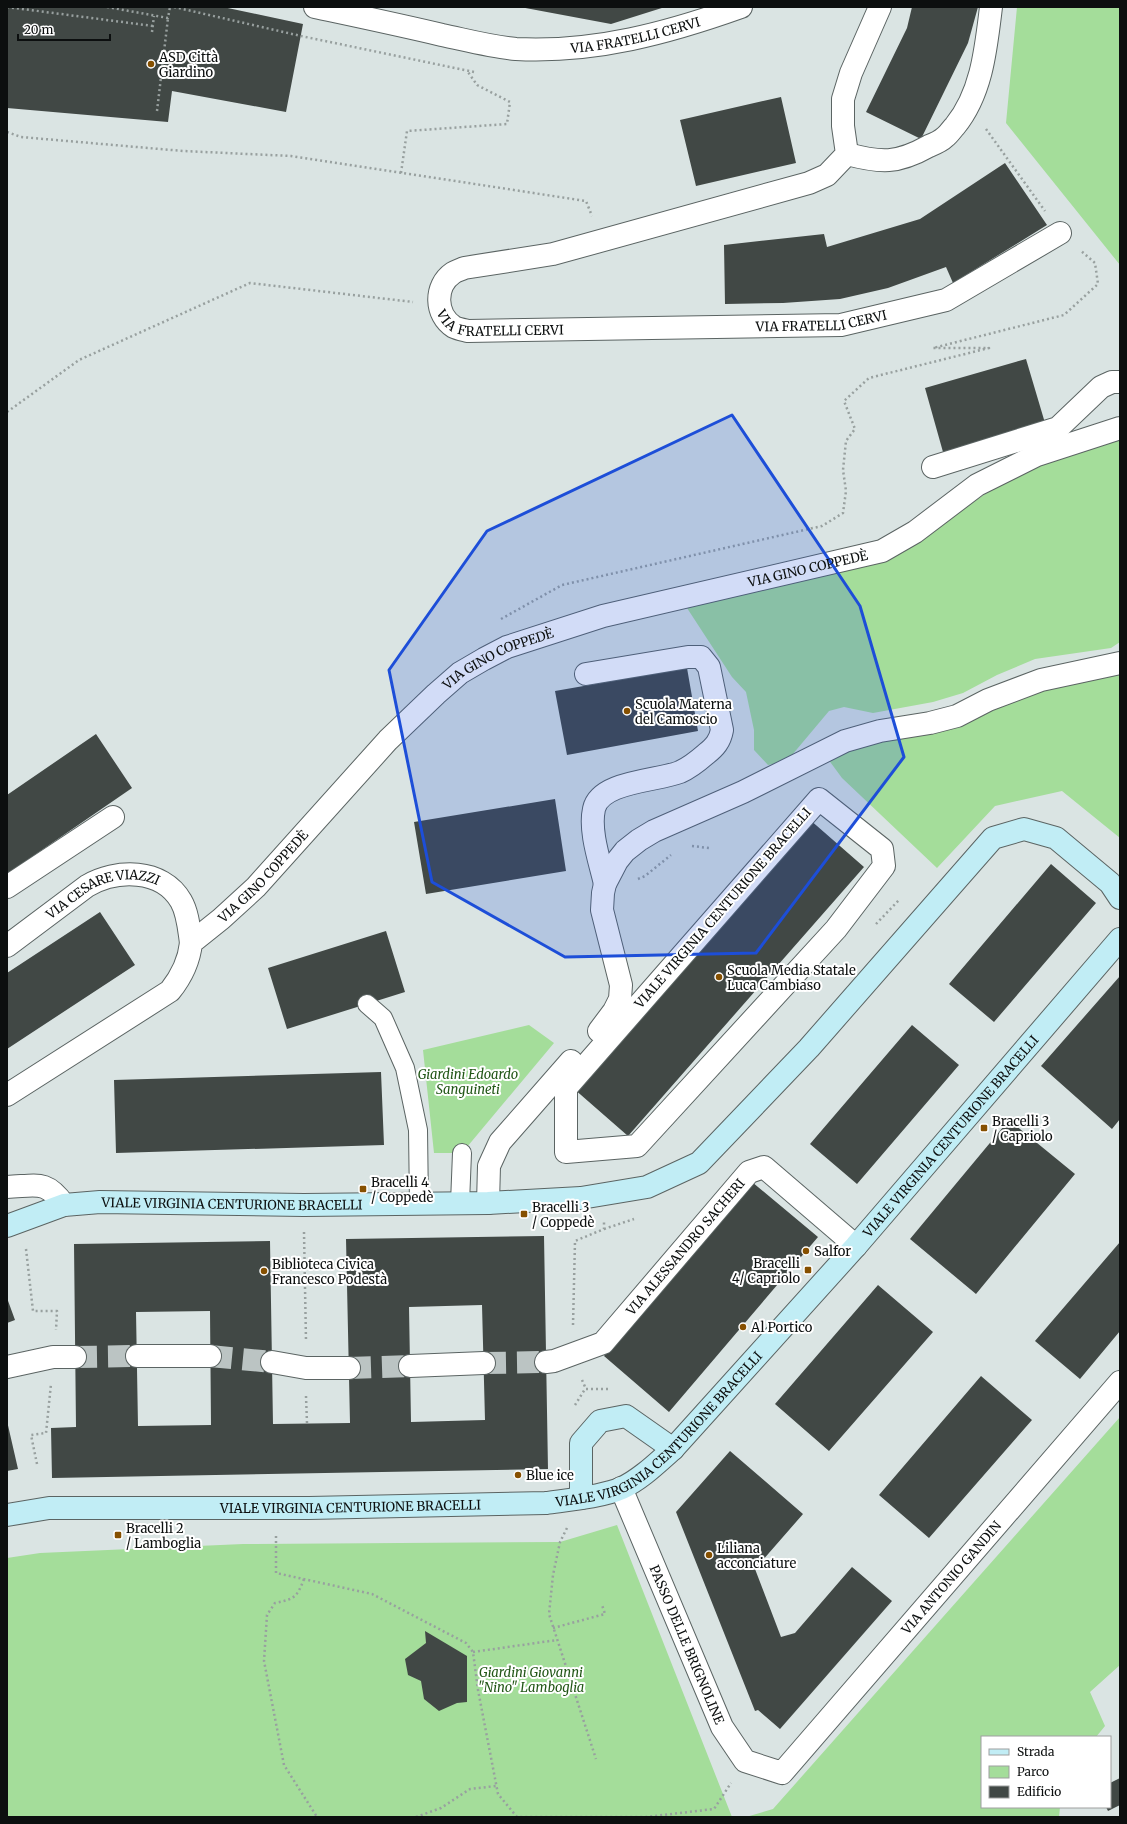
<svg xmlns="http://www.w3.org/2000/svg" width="1127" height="1824" font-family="Merriweather,serif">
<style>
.green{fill:#a4dd9a}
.building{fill:#414845;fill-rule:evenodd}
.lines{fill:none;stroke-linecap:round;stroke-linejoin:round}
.street-tunnel{stroke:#bbc4c3;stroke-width:22;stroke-dasharray:22 11;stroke-linecap:butt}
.lane-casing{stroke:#5b6463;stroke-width:20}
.street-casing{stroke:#5b6463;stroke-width:24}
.secondary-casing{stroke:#5b6463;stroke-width:24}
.path{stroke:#98a09f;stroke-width:2.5;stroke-dasharray:2 3;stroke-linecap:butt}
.lane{stroke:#fff;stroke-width:18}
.street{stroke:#fff;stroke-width:22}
.secondary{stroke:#c1edf5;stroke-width:22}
.marked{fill:#1d4ed8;fill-opacity:0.2;stroke:#1d4ed8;stroke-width:3;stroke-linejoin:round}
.poi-dot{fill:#865000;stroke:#fff;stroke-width:1.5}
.labels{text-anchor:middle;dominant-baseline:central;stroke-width:4;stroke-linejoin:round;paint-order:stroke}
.street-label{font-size:13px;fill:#0c0f0f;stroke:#fff}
.poi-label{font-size:13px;fill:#0c0f0f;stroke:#fff;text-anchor:start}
.park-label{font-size:13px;font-style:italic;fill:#225717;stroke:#fff}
</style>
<rect width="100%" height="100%" fill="#dae4e3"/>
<path class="green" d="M1017 7H1120V265L1006 123Z
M1120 440V642L1111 648 1035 659 997 675 963 693 933 702 873 713 844 707 829 711 787 761 768 765 754 750V730L746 692 732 677 687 608 893 557 1026 466Z
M1120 671V838L1062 791 995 806 937 868 842 778 828 759 878 737 1023 692Z
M529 1025 554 1043 462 1153H434L423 1050Z
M1120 1417V1665L1090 1692 1105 1726 1096 1737H982V1807H1060L1059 1817H746L773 1809Z
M617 1525 732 1817H7V1558L40 1553 243 1544 560 1542Z"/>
<path class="building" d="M7 7H223L303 24 286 112 172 91 168 122 7 108Z
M520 7H665L611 24Z
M912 7H978L968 43 921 139 866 112 907 28Z
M781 97 796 163 696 186 680 120Z
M1005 163 1047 225 953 283 946 267 888 288 840 299 783 303 725 304 724 245 824 234 827 247 920 219Z
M1026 359 1045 423 943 452 925 388Z
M687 668 698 731 567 755 555 691Z
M96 734 132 788 7 874V795Z
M555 799 566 871 426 894 414 822Z
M809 819 864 867 628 1136 573 1088Z
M1051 864 1096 903 994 1022 949 984Z
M100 912 135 965 7 1049V973Z
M386 931 405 992 287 1029 268 968Z
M1120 976V1119L1112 1129 1041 1066Z
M912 1025 959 1065 857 1184 810 1144Z
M381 1072 384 1145 116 1153 114 1080Z
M1009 1120 1075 1174 976 1294 910 1239Z
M752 1182 818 1237 669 1412 604 1356Z
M544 1236 548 1469 52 1478 51 1428 76 1427 74 1244 270 1241 273 1424 350 1423 346 1239ZM482 1305 485 1420 411 1422 409 1307ZM210 1311 211 1425 138 1426 136 1312Z
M1120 1242V1331L1080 1379 1035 1341Z
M878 1285 933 1332 829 1451 775 1404Z
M7 1298 15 1320 7 1323Z
M981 1376 1032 1420 929 1538 879 1495Z
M7 1421 18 1469 7 1471Z
M730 1451 803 1514 755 1569 781 1637 795 1633 852 1567 892 1601 780 1729 758 1710 755 1711 676 1512Z
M425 1631 467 1656V1702L457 1703 439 1711 424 1699 421 1681 408 1675 405 1659 426 1643Z
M1120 1778V1805L1108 1811 1106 1807H1110V1783Z"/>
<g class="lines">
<path class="street-tunnel" d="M210 1356 272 1362
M75 1357 137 1356
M484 1363 546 1362
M349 1368 410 1366"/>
<g class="lane-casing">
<path id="lane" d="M367 1004 383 1018 405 1068 418 1130 419 1204
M460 1203 462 1153"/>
</g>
<g class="street-casing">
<g id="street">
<path id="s1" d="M315 7C357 16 400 25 442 35 466 40 492 47 516 49 595 53 668 33 741 7"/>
<path id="s2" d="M880 7 851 73 843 99V126L847 154 827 175 809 183 553 254 464 268C460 270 456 271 453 273 434 286 435 315 454 327 458 329 464 330 468 331L841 325 946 300 1060 233"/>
<path d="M847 154C881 163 897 164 929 146 934 144 941 141 945 137 949 134 952 129 955 126 982 93 986 48 991 7"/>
<path d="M933 467 1058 428 1101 387 1112 382H1120"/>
<path d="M586 674 688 657H701L709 667 722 730C720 741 715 747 706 754 698 761 689 768 680 772 658 781 600 781 594 809 589 831 600 862 605 884"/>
<path d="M819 799 882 849 884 866 836 929 637 1146 566 1152V1088Z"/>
<path d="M7 887 113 817"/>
<path id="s3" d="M7 946 87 886C116 869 162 868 181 901 188 913 189 929 191 943"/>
<path d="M599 1031 614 1011 620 999 621 985 602 910 603 893 605 884 617 861 625 851 639 840 654 831 743 792 845 741 880 731 930 723 957 716 988 700 1041 680 1120 663"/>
<path id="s4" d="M7 1095 170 991C182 976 189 962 191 943L221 919 256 887 388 740 436 694 460 673 484 659 507 647 603 616 882 551 915 532 977 485 1037 455 1120 428"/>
<path d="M7 1187C36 1186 46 1179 64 1205"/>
<path d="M488 1203 489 1166 500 1142 571 1061"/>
<path d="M137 1356H210"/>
<path d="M272 1362 306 1368H349"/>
<path id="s5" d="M546 1362 554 1361 603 1343 749 1172 764 1167 856 1246"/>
<path d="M410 1366 484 1363"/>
<path d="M7 1367 53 1357H75"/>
<path id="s6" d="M621 1488 722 1727 745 1761 782 1773 1120 1382"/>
</g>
</g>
<g class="secondary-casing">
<g id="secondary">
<path id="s7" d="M7 1226 64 1205 100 1202 304 1205 488 1203 581 1198 647 1187 699 1163 809 1048 993 838 1024 829 1056 838 1110 883 1120 898"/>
<path d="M581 1498V1443L600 1421 626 1416 673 1449"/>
<path id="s8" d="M7 1515 49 1508H309L546 1503C567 1500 602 1497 622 1488 641 1479 657 1463 673 1449L856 1246 1120 939"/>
</g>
</g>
<path class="path" d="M7 7 153 26
M107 7 168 18 170 7
M174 7 301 36 474 72
M152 32 154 16
M157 111 168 18
M986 129 1045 211
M7 132 21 137 183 151 291 156 586 201 592 216
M401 173 407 131 507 124 510 102 477 85 468 72
M7 412 79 360 250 283 413 302
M501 619 562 585 822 526 843 513 846 491 843 470 846 441 855 429 844 401 869 378 989 348H933L1064 315 1098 284 1095 263 1080 250
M692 846 709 848
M638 879 645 876 671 855
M876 924 899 900
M604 1229 634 1219
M304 1232 306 1341
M26 1249 33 1311H57L56 1330
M270 1270 305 1269
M573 1325 575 1241 604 1229V1222
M582 1380 586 1389
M586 1389H608
M306 1396 307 1423
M575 1405 585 1389
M37 1464 31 1435 46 1433 51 1384
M567 1528 560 1542 553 1575 549 1614 596 1759
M276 1536V1573L372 1594 466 1643 473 1652 478 1690 498 1794 517 1817H646L714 1809 731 1783
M304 1579C297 1597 295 1599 275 1603L267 1615 264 1661 284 1765 317 1817
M553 1628 605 1614 602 1605
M473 1652 557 1640
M416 1817 441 1808 470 1789 496 1786"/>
<use href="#lane" class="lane"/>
<use href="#street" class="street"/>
<use href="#secondary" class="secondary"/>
</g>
<path class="marked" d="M732 415 860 606 904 757 756 953 565 957 432 882 389 670 487 531Z"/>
<g class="poi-dot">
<circle cx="151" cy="64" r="4"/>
<circle cx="627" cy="711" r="4"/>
<circle cx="719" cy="977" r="4"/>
<rect x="980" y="1124" width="8" height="8" rx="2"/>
<rect x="359" y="1185" width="8" height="8" rx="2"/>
<rect x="520" y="1210" width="8" height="8" rx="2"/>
<circle cx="806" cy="1251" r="4"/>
<rect x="804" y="1266" width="8" height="8" rx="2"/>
<circle cx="264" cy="1271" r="4"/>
<circle cx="743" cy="1327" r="4"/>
<circle cx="518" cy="1475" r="4"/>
<rect x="114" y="1531" width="8" height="8" rx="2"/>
<circle cx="709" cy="1555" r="4"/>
</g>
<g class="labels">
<g class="street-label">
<text stroke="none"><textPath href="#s1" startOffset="326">VIA FRATELLI CERVI</textPath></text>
<text stroke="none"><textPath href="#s2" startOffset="679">VIA FRATELLI CERVI</textPath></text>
<text stroke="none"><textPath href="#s2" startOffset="1003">VIA FRATELLI CERVI</textPath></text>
<text stroke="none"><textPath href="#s4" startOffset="993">VIA GINO COPPEDÈ</textPath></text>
<text stroke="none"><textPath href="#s4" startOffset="669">VIA GINO COPPEDÈ</textPath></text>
<text stroke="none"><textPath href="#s4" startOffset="345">VIA GINO COPPEDÈ</textPath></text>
<text stroke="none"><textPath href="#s3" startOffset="113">VIA CESARE VIAZZI</textPath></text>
<text transform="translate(723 908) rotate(-49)">VIALE VIRGINIA CENTURIONE BRACELLI</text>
<text stroke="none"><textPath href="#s8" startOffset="1100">VIALE VIRGINIA CENTURIONE BRACELLI</textPath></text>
<text stroke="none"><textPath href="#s7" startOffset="229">VIALE VIRGINIA CENTURIONE BRACELLI</textPath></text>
<text stroke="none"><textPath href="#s5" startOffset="187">VIA ALESSANDRO SACHERI</textPath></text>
<text stroke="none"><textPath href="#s8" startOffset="680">VIALE VIRGINIA CENTURIONE BRACELLI</textPath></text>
<text stroke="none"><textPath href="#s8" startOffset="344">VIALE VIRGINIA CENTURIONE BRACELLI</textPath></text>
<text stroke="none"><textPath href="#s6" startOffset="598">VIA ANTONIO GANDIN</textPath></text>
<text stroke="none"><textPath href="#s6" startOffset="170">PASSO DELLE BRIGNOLINE</textPath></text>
</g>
<g class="poi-label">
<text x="159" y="57">ASD Città<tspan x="159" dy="15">Giardino</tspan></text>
<text x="635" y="704">Scuola Materna<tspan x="635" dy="15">del Camoscio</tspan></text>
<text x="727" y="970">Scuola Media Statale<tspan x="727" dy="15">Luca Cambiaso</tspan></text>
<text x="992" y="1121">Bracelli 3<tspan x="992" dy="15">/ Capriolo</tspan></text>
<text x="371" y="1182">Bracelli 4<tspan x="371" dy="15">/ Coppedè</tspan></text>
<text x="532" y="1207">Bracelli 3<tspan x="532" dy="15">/ Coppedè</tspan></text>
<text x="814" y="1251">Salfor</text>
<text x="800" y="1263" text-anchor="end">Bracelli<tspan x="800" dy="15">4/ Capriolo</tspan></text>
<text x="272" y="1264">Biblioteca Civica<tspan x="272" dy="15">Francesco Podestà</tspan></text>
<text x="751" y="1327">Al Portico</text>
<text x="526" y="1475">Blue ice</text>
<text x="126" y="1528">Bracelli 2<tspan x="126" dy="15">/ Lamboglia</tspan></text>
<text x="717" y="1548">Liliana<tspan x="717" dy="15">acconciature</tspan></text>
</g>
<g class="park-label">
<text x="468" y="1074">Giardini Edoardo<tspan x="468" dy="15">Sanguineti</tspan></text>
<text x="531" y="1672">Giardini Giovanni<tspan x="531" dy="15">"Nino" Lamboglia</tspan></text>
</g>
</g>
<rect width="1127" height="1824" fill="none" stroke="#0c0f0f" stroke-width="16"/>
<rect x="981" y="1736" width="130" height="72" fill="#ffffff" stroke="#9e9f9f"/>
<rect x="989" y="1749" width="20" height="6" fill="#c1edf5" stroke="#9e9f9f"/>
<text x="1017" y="1756" font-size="12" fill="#0c0f0f">Strada</text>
<rect x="989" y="1766" width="20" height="12" fill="#a4dd9a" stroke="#9e9f9f"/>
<text x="1017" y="1776" font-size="12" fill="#0c0f0f">Parco</text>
<rect x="989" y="1786" width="20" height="12" fill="#414845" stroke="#9e9f9f"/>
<text x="1017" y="1796" font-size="12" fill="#0c0f0f">Edificio</text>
<path d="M18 34v6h92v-6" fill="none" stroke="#0c0f0f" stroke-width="2"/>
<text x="24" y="34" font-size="12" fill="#0c0f0f" stroke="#ffffff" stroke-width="3" paint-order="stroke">20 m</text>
</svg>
